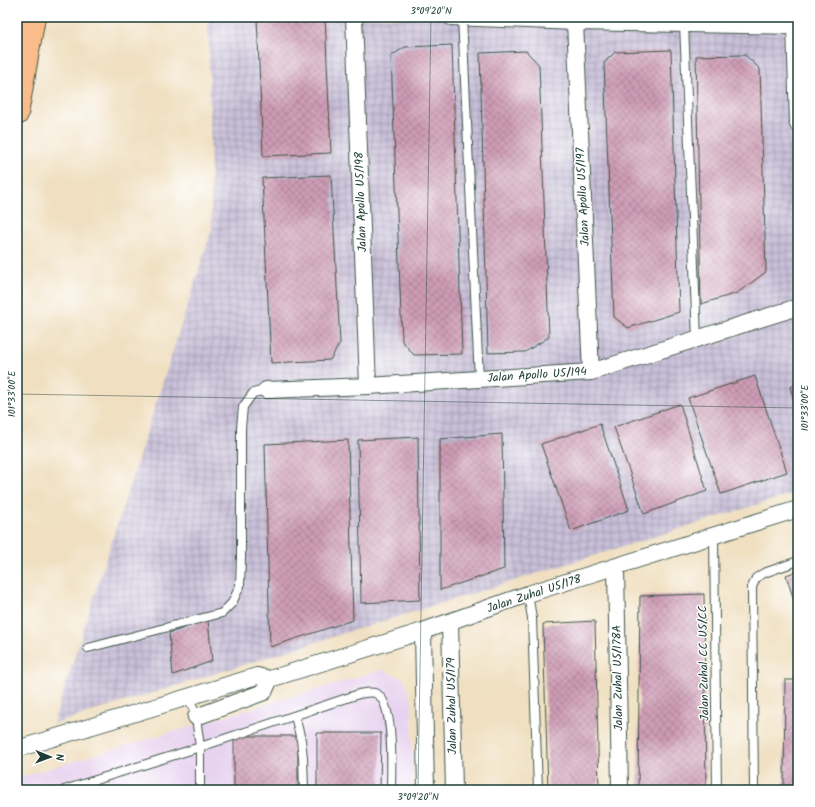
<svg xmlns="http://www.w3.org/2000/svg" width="815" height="807" font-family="Kalam,sans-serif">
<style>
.built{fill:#e7d2ef}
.industrial{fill:url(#industrial-grid)}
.building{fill:url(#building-cross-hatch)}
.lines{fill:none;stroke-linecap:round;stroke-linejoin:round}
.lane-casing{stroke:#3e5549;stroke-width:10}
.street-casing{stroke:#3e5549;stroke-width:18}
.highway-casing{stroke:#3e5549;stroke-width:24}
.lane{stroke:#fff;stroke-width:8}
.street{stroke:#fff;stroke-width:16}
.highway{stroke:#fabc8b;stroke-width:22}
.ticks{fill:none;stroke:#1f3d34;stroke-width:1;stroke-opacity:0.45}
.labels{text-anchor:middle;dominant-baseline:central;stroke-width:3;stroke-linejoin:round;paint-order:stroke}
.street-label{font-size:12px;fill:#1f3d34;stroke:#fff}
.neatline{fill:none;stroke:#1f3d34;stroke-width:1.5}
.ticks-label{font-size:10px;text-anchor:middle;fill:#1f3d34}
</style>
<defs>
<pattern id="industrial-grid" width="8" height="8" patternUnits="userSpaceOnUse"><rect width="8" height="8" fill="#c8bfd8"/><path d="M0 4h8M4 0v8" fill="none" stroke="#a29cb0"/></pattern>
<pattern id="building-cross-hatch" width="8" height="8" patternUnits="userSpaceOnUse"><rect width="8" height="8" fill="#ce9bb5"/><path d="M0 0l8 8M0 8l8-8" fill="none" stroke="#a78094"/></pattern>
</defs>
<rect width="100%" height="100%" fill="#fff"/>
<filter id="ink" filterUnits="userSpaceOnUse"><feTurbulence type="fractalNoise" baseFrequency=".025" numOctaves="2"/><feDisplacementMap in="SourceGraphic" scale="8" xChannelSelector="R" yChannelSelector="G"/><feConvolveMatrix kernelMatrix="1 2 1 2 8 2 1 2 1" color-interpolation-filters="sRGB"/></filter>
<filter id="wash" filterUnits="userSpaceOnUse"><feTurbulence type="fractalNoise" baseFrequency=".012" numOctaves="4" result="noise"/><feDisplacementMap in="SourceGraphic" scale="16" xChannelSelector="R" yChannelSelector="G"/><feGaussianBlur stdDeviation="0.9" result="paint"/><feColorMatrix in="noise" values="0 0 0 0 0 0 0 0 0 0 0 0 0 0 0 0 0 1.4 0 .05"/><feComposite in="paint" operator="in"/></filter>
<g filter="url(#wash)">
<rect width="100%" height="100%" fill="#f0e0c1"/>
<path class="built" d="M382 670 404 679 412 701 413 790H17V778Z"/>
<path class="industrial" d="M208 17H798V492L53 724 212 229Z"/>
<g id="blocks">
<path class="building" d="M257 17H325L331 153 263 156Z
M452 45 462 354 414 355 402 341 391 56 405 47Z
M671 50 679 312 628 328 614 317 604 63 615 52Z
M526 51 539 65 549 337 525 352 488 353 480 53Z
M745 55 760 69 766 272 737 293 701 304 696 56Z
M331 175 340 343 330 360 271 363 262 178Z
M755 376 787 472 721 494 688 398Z
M798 384V411L790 387Z
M680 404 707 491 644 514 614 427Z
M600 424 629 510 571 531 541 444Z
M502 434 504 569 440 590V439Z
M418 437 420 600 361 603 358 440Z
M348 440 353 620 270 647 265 444Z
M798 571V613L786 575Z
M704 594 706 790H638L640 596Z
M208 620 212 661 173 675 169 633Z
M595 621 599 790H548L543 624Z
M785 680H798V790H784Z
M317 733H381L380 790H317Z
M234 736H298V790H234Z"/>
</g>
</g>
<g filter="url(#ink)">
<use href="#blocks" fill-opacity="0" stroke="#3e5549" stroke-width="1"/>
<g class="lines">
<g class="lane-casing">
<path id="lane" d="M462 17 479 379
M684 24 697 339
M714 536 717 790
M528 594 532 618 538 790
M88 648 222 613 232 603 240 586 241 557V428L243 407 253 393 266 390
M189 696 196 717 200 747V790
M295 716 301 740 303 757 304 790
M91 781V790
M64 790 200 747 359 694C365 693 372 691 377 694 395 704 391 771 391 790
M754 790 752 587 756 578 764 573 798 561"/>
</g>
<g class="street-casing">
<path id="street" d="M354 17 368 386
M451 17 575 22 798 26
M575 22 591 372
M795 26 798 124
M266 390 368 386 591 372 798 307
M616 567 620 790
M450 622 454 790
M423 631 426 790
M270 679 423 631 528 594 798 509
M196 717 264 692 270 679
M17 749 257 676 270 679"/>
</g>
<g class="highway-casing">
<path id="highway" d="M17 114 34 17"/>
</g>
<use href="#lane" class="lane"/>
<use href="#street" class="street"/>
<use href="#highway" class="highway"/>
</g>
</g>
<path class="ticks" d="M17 394 798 408M418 790 431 17"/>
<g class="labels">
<g class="street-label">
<text transform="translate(583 197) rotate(-93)">Jalan Apollo U5/197</text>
<text transform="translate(361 202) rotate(-92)">Jalan Apollo U5/198</text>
<text transform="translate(537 375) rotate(-4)">Jalan Apollo U5/194</text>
<text transform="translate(534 594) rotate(-18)">Jalan Zuhal U5/178</text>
<text transform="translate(704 663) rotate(-91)">Jalan Zuhal CC U5/CC</text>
<text transform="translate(618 678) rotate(-91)">Jalan Zuhal U5/178A</text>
<text transform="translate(452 706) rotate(-91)">Jalan Zuhal U5/179</text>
</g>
</g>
<rect width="815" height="807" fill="none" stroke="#fff" stroke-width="44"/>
<g transform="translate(50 757) rotate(91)" stroke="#ffffff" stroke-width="3" paint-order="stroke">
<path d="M0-3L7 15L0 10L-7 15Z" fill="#1f3d34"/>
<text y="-6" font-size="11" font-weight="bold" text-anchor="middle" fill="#1f3d34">N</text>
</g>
<rect x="22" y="22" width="771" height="763" class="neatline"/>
<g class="ticks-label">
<text x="431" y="14">3°09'20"N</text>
<text transform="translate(11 394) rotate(-90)" y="4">101°33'00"E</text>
<text transform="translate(804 408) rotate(-90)" y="4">101°33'00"E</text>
<text x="418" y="800">3°09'20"N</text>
</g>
</svg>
